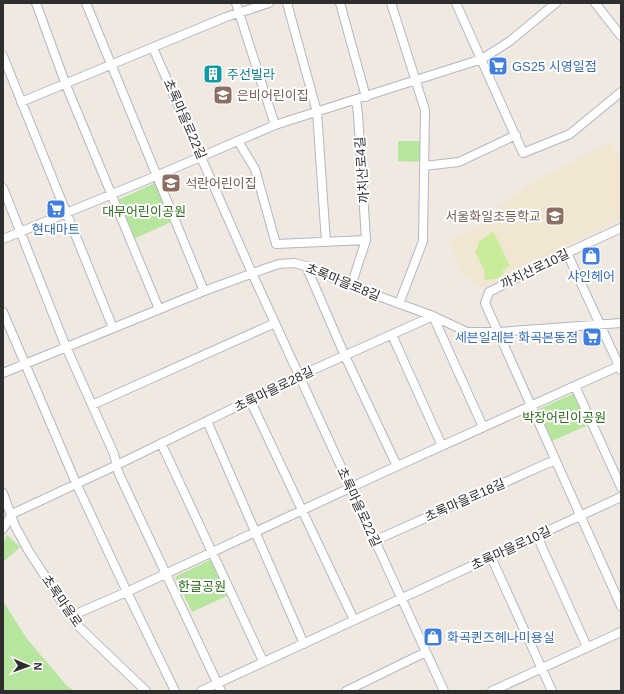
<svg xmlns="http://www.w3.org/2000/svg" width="624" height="694" font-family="Arial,'Noto Sans KR',sans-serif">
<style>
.education{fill:#f0e6d1}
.green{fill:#b6e59e}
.pitch{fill:#c9ec9a}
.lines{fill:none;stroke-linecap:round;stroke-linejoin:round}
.street-casing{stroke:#b4b7c1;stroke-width:10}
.street{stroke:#fff;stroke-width:8}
.labels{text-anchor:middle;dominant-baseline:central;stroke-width:4;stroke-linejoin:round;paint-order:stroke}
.shop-label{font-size:13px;fill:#366cbe;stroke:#fff;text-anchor:start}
.culture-label{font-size:13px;fill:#0d838f;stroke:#fff;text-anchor:start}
.education-label{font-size:13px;fill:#785e54;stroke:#fff;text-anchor:start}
.street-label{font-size:13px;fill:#2e2e2e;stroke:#fff}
.park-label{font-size:13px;fill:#2c6e1b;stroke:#fff}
</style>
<rect width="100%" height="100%" fill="#efe9e1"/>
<path class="education" d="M611 142 621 160V219L483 288 463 275 449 241 482 225 491 212 533 182Z"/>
<path class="green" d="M398 141H423V162L398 161Z
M155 183 171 222 134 239 118 200Z
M575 393 588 425 552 441 539 409Z
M7 535 20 547 3 562V543Z
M212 559 229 595 192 612 175 577Z
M3 601 27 639 68 687 75 691H3Z"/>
<path class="pitch" d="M492 232 494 233 510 266 502 271 504 274 495 279 484 280 485 272 475 251 478 247V243Z"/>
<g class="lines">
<g class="street-casing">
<path id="street" d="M36 3 66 85 159 309
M86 3 204 291
M236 3 275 125
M287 3 317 112 326 242
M340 3 366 97
M391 3 425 110 423 241 399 304
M456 3 523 153 570 134 621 92
M595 3 621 36
M153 48 252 273 444 691
M3 56 113 328
M21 102 226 17 269 3
M238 141 255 169 276 244 366 240
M424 166 459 162 516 135
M3 188 66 347 114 454 119 474 221 691
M621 228 567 253 489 292 485 303 621 606
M3 239 156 176 275 125 482 59 510 41 556 3
M567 253 621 370
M306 266 345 356 397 466
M351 286 366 240 358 114 356 100
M3 312 76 483 127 592 175 691
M392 335 442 446
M3 373 204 291 267 268 279 264 294 263 306 266 351 286 433 316 467 332H499L621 323
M575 386 621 487
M250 400 354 620
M92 405 275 323
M207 421 304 644
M161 443 263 661
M3 493 15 526 28 550 76 624 146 691
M12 514 117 465 299 376 433 316 483 427
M3 529 12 514
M537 536 587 647
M374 541 548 463 556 461
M491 557 552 691
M71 616 131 590 384 472 619 366
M201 691 621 497
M346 691 426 652
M492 691 621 632"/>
</g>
<use href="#street" class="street"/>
</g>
<defs>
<g id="supermarket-square" transform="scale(1)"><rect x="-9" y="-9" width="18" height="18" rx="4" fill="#3f7fe0" stroke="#fff"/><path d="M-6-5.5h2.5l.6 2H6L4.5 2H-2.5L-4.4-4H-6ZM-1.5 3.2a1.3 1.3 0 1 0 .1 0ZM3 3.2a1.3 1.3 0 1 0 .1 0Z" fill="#fff"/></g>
<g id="building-square" transform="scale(1)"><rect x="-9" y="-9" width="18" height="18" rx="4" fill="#0f9aa8" stroke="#fff"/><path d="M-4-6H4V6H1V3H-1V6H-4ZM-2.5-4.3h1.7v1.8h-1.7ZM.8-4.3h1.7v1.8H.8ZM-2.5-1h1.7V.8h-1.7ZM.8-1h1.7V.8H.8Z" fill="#fff"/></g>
<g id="school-square" transform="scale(1)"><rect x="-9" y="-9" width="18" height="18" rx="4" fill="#8d6e63" stroke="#fff"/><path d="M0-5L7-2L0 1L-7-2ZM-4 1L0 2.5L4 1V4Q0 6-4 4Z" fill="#fff"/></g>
<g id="shop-square" transform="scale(1)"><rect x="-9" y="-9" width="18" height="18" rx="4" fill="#3f7fe0" stroke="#fff"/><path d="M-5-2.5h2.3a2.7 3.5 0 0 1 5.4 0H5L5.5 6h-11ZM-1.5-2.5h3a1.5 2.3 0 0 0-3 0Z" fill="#fff"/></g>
</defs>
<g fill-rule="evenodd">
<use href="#supermarket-square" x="498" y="66"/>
<use href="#building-square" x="213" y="74"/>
<use href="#school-square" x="223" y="95"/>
<use href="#school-square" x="171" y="183"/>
<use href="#supermarket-square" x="56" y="209"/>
<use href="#school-square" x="555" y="216"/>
<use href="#shop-square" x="591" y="256"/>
<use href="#supermarket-square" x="592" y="337"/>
<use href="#shop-square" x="433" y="637"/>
</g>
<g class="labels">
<g class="shop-label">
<text x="512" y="66">GS25 시영일점</text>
<text x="56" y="229" text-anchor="middle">현대마트</text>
<text x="591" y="276" text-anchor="middle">샤인헤어</text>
<text x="578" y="337" text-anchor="end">세븐일레븐 화곡본동점</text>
<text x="447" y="637">화곡퀸즈헤나미용실</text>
</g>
<g class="culture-label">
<text x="227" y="74">주선빌라</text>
</g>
<g class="education-label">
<text x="237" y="95">은비어린이집</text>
<text x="185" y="183">석란어린이집</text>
<text x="541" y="216" text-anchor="end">서울화일초등학교</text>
</g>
<g class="street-label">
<text transform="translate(185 119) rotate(66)">초록마을로22길</text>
<text transform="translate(362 170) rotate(-94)">까치산로4길</text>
<text transform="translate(535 269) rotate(-26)">까치산로10길</text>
<text transform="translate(343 282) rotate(22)">초록마을로8길</text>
<text transform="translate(274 389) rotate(-26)">초록마을로28길</text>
<text transform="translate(465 500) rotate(-24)">초록마을로18길</text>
<text transform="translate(359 507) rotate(65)">초록마을로22길</text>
<text transform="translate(511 548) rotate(-25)">초록마을로10길</text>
<text transform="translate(62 601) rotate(55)">초록마을로</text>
</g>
<g class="park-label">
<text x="144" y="211">대무어린이공원</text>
<text x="564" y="417">박장어린이공원</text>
<text x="202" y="586">한글공원</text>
</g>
</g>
<rect width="624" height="694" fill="none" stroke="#2e2e2e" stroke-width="8"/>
<g transform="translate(28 666) rotate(92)" stroke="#ffffff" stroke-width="3" paint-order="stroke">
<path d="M0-3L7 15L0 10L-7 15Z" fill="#2e2e2e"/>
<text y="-6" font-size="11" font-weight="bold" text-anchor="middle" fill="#2e2e2e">N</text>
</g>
</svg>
